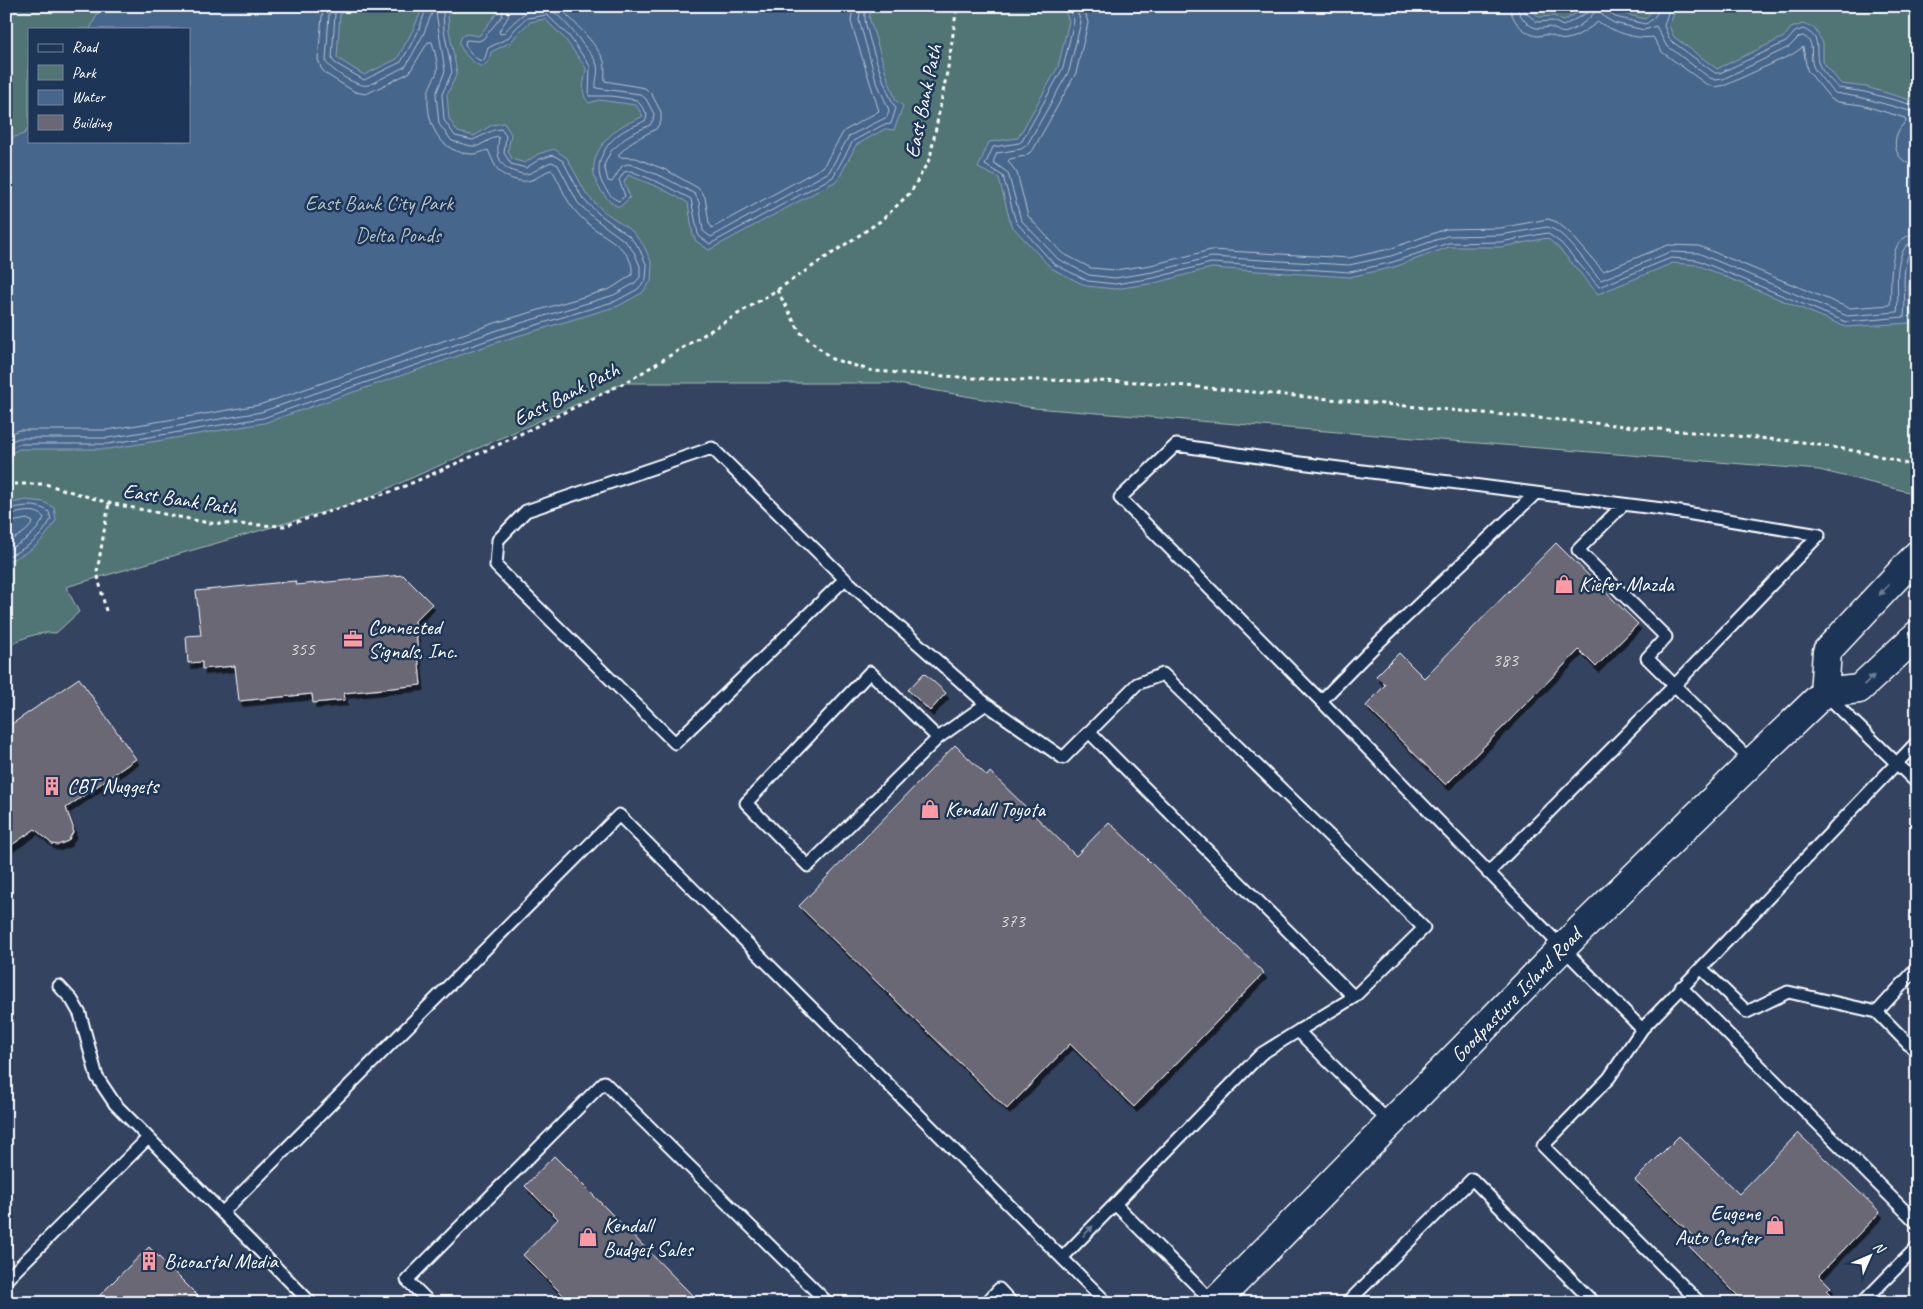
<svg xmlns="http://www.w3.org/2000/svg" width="1923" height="1309" font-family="Caveat,sans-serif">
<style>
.green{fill:#517475;stroke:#a8baba;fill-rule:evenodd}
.water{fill:#47668c;stroke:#91a3ba}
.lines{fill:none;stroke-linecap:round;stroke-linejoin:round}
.shore{stroke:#b5c2d1;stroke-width:1}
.building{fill:#6b6875;stroke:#fff;filter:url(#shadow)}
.lane-casing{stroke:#fff;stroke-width:15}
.secondary-casing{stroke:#fff;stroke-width:31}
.path{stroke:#fff;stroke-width:3;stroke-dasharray:4 4;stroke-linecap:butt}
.lane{stroke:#1d3557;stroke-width:11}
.secondary{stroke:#1d3557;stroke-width:28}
.oneway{fill:#6c7c92}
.labels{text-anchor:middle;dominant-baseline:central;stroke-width:5;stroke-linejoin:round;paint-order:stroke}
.number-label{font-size:19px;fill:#dad9dc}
.street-label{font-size:21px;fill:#fff;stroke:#1d3557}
.park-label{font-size:21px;fill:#b1c0c1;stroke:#1d3557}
.poi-label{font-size:21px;fill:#fff;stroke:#1d3557;text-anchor:start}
</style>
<defs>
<filter id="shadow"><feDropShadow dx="3" dy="5.5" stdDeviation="0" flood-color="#0009"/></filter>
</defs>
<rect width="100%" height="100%" fill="#344460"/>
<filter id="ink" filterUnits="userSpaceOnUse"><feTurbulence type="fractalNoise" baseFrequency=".02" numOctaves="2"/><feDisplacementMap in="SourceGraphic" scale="10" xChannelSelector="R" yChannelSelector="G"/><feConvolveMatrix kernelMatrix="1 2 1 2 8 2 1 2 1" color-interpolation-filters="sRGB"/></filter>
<g filter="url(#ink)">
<path class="green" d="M6 6H1917V494L1819 470 1034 408 892 383H624L358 502 66 587 79 612 56 633C40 631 20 638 6 648ZM29 29H189V141H29Z"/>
<path class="water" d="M101 6H349L340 14 337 58 364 75 397 59 413 30 423 7 453 6 448 13 449 30 457 73 447 95 449 119 458 132 474 136 492 125 504 123 511 134 508 151 512 159 525 163 538 154 554 149 567 158 587 195 602 210 633 232 644 246 652 264 651 281 642 293 618 306 501 341 264 423 109 449H19L6 456V140L24 134 29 127V141H189V29H90Z
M499 6H872L869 17 887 76 896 101 903 106 894 130 885 129 856 145 838 180 709 250 696 241 693 235 688 203 685 201 658 187 628 175 624 182 630 197 620 207C610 204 606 197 600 189 584 165 601 140 622 126 628 122 637 120 643 116L636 105 599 100 589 103C579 94 585 81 586 68L565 39 545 19 530 22 519 32 511 42 491 52 489 61 482 67C471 62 465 55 459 44L462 36 467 34 479 36 497 13Z
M1063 6H1527L1539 17 1554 16 1563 21 1589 6H1609L1617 12 1645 19 1656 6H1675L1673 16 1669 26 1674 37 1717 69 1784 37 1791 28 1803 24 1814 28 1823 43V62L1841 84 1866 87 1917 102V135L1913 141 1917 153V248C1906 272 1909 297 1910 323L1846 327 1697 265 1673 263 1598 294 1558 247 1547 238 1501 247H1449L1394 267 1350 277 1211 268 1155 283 1115 289 1086 286 1051 268 1011 225 999 178 978 168 989 142 1018 138 1058 67 1069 21Z
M26 500 44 502 54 508 56 520C42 544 32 551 6 562V504Z"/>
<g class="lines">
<path class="shore" d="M341 6 335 13 332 59 335 63 364 80 401 62 418 32 427 6
M504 6 502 16 483 39 479 41 466 40 465 44C469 51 474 59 482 61L485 58 488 48 508 38 516 28 527 18 547 15 569 36 590 66 589 96H611L637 100 647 114 646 120C640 124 633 126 627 129 608 139 591 163 603 185 607 191 612 199 619 201L625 196 619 180 624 172 631 171 660 183 691 199 698 234 700 237 710 244 833 177 853 141 883 125 891 124 896 108C889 101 865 30 865 18 864 14 866 10 867 6
M510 6 508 17 499 31 500 34 504 33C513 22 532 2 549 9 558 13 573 31 579 39 584 47 594 56 597 65 599 72 595 81 596 88L640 94 646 99 654 114 653 120 650 125 629 135 611 151 604 165 608 181 612 182 622 166 627 164 633 165 663 177 695 194 699 202 703 231 711 237 829 172 849 136 887 117 889 110 876 80 859 20 861 6
M558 6C572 20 597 44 604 61 606 68 604 75 605 81L645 88 652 95 661 112V121L656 129 633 141 619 154V157L636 158 666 170 698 188 705 197 709 223 712 228 823 167 844 131 879 111 851 22 853 6
M1069 6 1074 21 1063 68 1022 141 1019 143 993 147 985 165 1003 176 1016 222 1054 264 1088 281 1115 284 1154 278 1211 263 1350 272 1393 262 1448 243 1501 242 1547 233 1561 243 1599 287 1671 258 1697 260 1846 322 1904 317C1907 295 1899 271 1911 250L1917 248
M1075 6 1081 22 1069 71 1027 145 1021 149 997 153 993 162 1008 173 1021 220 1058 259 1089 275 1115 278 1153 272 1211 257 1349 265 1391 256 1447 236 1500 235 1547 227C1567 231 1586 266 1601 280L1670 252 1698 253 1847 316 1897 312C1900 291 1892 263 1907 245L1917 242
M1084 6 1088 23 1076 73 1033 150 1025 156 1010 159 1008 161 1017 173 1028 216 1062 253 1091 268 1115 270 1151 265 1211 250 1349 258 1389 249 1446 229 1500 228 1548 219 1557 222 1570 233 1603 271 1668 245 1699 246 1849 308 1890 305C1893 283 1884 235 1917 234
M1510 6C1510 19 1524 34 1537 36 1541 36 1545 34 1549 35 1556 36 1559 41 1567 39 1578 37 1589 28 1598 22 1614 31 1634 40 1653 37L1662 52 1706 84 1715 87 1726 85 1793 54 1803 47 1807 70 1831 99 1838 102 1862 105 1905 118 1906 122C1889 135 1892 164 1917 165
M1517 6C1518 15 1528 27 1537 28 1542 29 1548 26 1552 28 1558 30 1561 34 1567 32 1579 28 1590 18 1598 9L1604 17 1614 23 1644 30 1656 26 1666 45 1710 78 1716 80 1723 79 1789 47 1799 37 1803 36C1817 42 1808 57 1814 68 1819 76 1828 86 1835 93L1863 98 1917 113
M1524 6 1525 12 1537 22 1553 21 1563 26 1588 12 1590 6
M1606 6 1608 11 1615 17 1645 24C1651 22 1659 13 1660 6
M1670 6 1664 26 1670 40 1715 73H1720L1786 42 1795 32 1803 29C1822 37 1815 47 1818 62 1820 70 1832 81 1838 88L1865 92 1917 106
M6 435 19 430H107L259 405 495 323 610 289 632 275C635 251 608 239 592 227 585 221 578 215 573 208 564 197 560 182 552 170 544 171 539 178 531 180 526 182 521 181 516 180 496 174 496 167 488 150 483 151 479 154 473 154 440 154 426 124 428 94 429 86 434 80 437 72 439 65 434 49 432 42H428L409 73 366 94 355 92 326 74 321 68 318 59 323 6
M6 443 19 438H108L261 412 498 330 614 295 635 283 640 277V266L634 252 625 241 595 219 578 203 558 165 552 162C543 164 536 172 527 174 523 175 519 173 516 172 498 167 496 154 499 138L497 136 478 146H471L452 141 439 124 436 94 445 71 436 12 432 13 423 35 406 66 369 85C358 88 332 71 326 62L329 14 332 6
M6 450 19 444H108L263 418 500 336 616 301 638 289 646 279 647 266 639 248 629 236 599 214 583 199 563 161 553 155 540 159 526 168 511 164 504 153 506 136 501 129 494 130 473 140 455 136 444 120 442 94 452 72 444 30 443 13 447 6
M6 509C22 507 35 502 49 512L51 519C41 539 26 549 6 557
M6 515C18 514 36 506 44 518 36 534 23 543 6 550
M6 523 27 519 33 522C28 532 16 538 6 542"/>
</g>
<path class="building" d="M1556 543 1638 624 1596 667 1579 650 1446 785 1366 706 1385 685 1376 676 1399 653 1424 678Z
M403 575 432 604 415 621 421 685 344 693 345 700 313 703 312 694 239 701 235 666 202 669V662L188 663 186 636 201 635 196 591 295 581 296 585Z
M924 673 946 693 930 711 908 690Z
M79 678 136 759 66 808 73 827V832L68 841 58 845 52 844 35 829 6 849V728Z
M955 745 987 776 990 772 1076 856 1109 822 1264 973 1134 1107 1070 1044 1007 1109 799 906Z
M1798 1133 1880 1212 1819 1275 1831 1287 1827 1291 1839 1303H1745L1689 1246 1696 1239 1635 1180 1679 1136 1739 1194Z
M554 1156 587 1189 700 1303H571L523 1255 558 1219 525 1186Z
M149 1247 205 1303H92L120 1275Z"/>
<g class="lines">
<g class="lane-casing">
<path id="lane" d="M1623 505 1578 550 1666 637 1647 658 1752 762
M845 579 712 448 526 511 498 540 496 566 675 743 845 579 986 704 1063 758 1089 732
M1827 696 1917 783
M1321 701 1376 645 1535 494
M938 738 870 672 746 803 808 866 938 738 986 704
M1488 873 1675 685 1819 535 1662 509 1300 463 1176 445 1120 498 1321 701 1642 1029 1701 968
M1917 968 1877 1012 1917 1053
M59 986 72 1000 80 1014 97 1077 115 1104 311 1303
M1681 987 1917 1223
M1877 1012 1788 992 1747 1012 1701 968 1917 742
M1642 1029 1609 1078 1543 1146 1700 1303
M1298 1031 1354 997 1424 928 1163 674 1137 684 1089 732 1354 997
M222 1213 619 815 1107 1303
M1062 1258 1115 1204
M6 1280 148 1138
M430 1303 407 1280 604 1082 828 1303
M986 1303 999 1289 1012 1303
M1214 1303 1115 1204 1261 1054 1298 1031 1390 1123
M1347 1303 1472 1179 1594 1303
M1862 1303 1917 1247"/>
</g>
<g class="secondary-casing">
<path id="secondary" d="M1824 693 1827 651 1917 555
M1214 1303 1581 929 1752 762 1824 693 1859 689 1917 635"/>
</g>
<path class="path" d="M777 290 800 332 832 359 873 371 987 379 1142 382 1802 442C1840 449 1881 453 1917 468
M6 484H45L109 503 209 523 284 526 396 490 498 445 630 380 777 290 882 220 911 192 930 158 949 62 957 6
M106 611 97 572 109 503"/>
<use href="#lane" class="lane"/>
<use href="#secondary" class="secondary"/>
</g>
<defs><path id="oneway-solid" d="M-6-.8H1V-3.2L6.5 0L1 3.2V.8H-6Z" transform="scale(1.25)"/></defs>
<g class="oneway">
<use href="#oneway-solid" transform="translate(1884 590) rotate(133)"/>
<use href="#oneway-solid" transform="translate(1869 680) rotate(-43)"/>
<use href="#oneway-solid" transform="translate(1088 1231) rotate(-46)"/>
</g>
</g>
<defs>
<g id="shop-bare" transform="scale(1.5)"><path d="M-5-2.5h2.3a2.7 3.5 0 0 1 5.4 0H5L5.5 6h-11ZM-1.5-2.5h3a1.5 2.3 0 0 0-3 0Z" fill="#ff9aa2" stroke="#1d3557" stroke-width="2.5" paint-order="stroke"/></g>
<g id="office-bare" transform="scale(1.5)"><path d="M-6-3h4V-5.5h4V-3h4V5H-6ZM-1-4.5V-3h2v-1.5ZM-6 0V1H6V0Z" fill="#ff9aa2" stroke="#1d3557" stroke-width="2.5" paint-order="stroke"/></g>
<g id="building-bare" transform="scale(1.5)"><path d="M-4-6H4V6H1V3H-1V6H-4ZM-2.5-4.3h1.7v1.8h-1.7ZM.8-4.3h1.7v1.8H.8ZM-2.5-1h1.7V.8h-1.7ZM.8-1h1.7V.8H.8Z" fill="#ff9aa2" stroke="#1d3557" stroke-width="2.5" paint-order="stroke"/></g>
</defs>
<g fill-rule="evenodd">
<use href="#shop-bare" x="1564" y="584"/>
<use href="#office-bare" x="353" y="639"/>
<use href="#building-bare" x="52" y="786"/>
<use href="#shop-bare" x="930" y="809"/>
<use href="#shop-bare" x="1775" y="1225"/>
<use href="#shop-bare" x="588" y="1237"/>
<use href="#building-bare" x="149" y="1261"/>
</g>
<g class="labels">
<g class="number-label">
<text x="302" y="649">355</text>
<text x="1505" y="660">383</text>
<text x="1012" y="921">373</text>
</g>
<g class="street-label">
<text transform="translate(923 101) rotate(-78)">East Bank Path</text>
<text transform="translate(566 394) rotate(-27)">East Bank Path</text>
<text transform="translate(180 499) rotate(9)">East Bank Path</text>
<text transform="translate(1516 995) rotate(-46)">Goodpasture Island Road</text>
</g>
<g class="park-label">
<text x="379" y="203">East Bank City Park</text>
<text x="398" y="235">Delta Ponds</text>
</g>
<g class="poi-label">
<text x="1579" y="584">Kiefer Mazda</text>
<text x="368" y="627">Connected<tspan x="368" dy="24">Signals, Inc.</tspan></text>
<text x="67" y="786">CBT Nuggets</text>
<text x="945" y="809">Kendall Toyota</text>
<text x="1760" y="1213" text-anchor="end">Eugene<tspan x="1760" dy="24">Auto Center</tspan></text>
<text x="603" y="1225">Kendall<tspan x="603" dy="24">Budget Sales</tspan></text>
<text x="164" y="1261">Bicoastal Media</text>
</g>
</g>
<rect width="1923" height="1309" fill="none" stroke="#1d3557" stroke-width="25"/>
<rect x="12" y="12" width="1898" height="1284" fill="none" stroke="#fff" stroke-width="2" filter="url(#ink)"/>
<rect x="28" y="28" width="162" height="115" fill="#1d3557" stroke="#77869a"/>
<rect x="38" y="44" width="25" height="8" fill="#1d3557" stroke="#77869a"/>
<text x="72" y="52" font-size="15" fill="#ffffff">Road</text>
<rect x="38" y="65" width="25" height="15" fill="#517475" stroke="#77869a"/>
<text x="72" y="78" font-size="15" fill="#ffffff">Park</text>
<rect x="38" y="90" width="25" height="15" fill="#47668c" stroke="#77869a"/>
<text x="72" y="102" font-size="15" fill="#ffffff">Water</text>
<rect x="38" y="115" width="25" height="15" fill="#6b6875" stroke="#77869a"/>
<text x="72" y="128" font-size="15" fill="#ffffff">Building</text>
<g transform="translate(1870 1256) rotate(45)" stroke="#1d3557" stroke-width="4" paint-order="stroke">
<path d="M0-4L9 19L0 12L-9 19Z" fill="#ffffff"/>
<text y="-8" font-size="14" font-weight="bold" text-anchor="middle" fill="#ffffff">N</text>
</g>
</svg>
